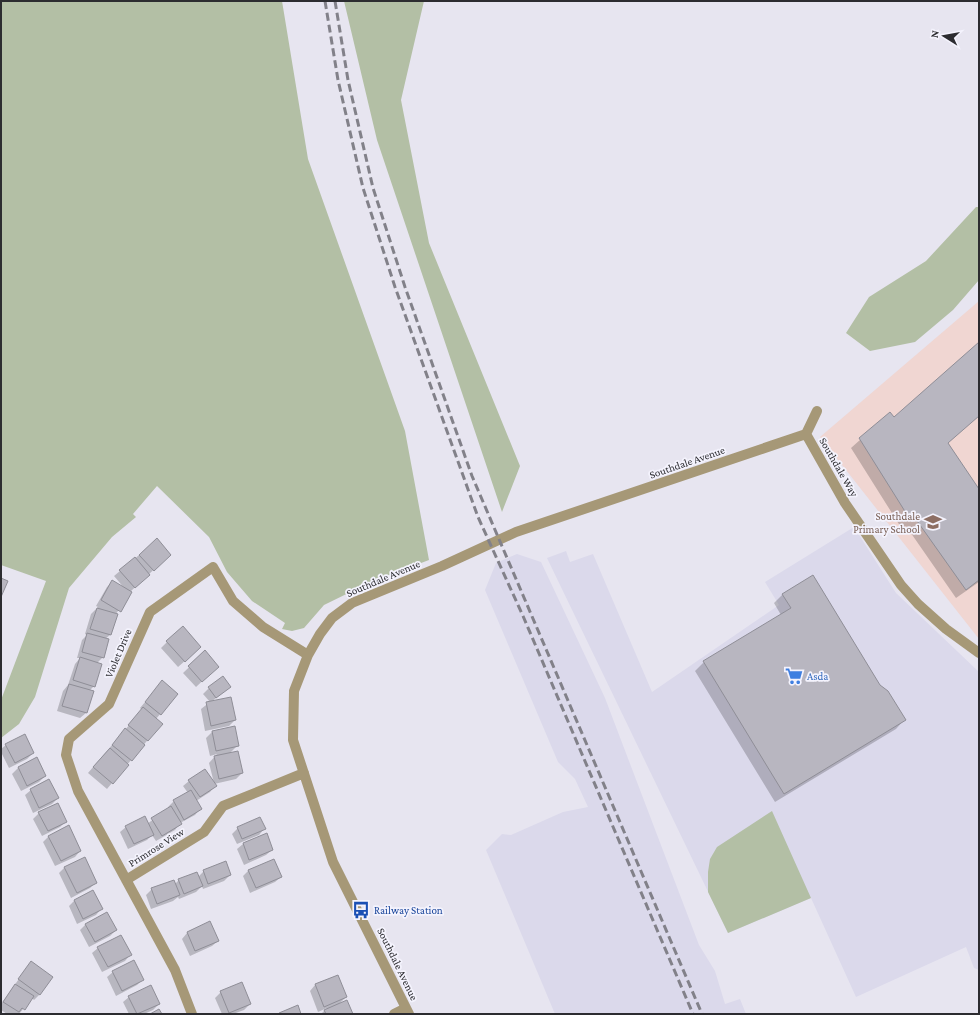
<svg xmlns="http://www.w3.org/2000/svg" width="980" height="1015" font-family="'Crimson Pro',serif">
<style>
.built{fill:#dbd9eb}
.education{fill:#f0d6d2}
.green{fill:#b3bfa5}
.shadow{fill:#0003}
.building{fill:#b8b6c0;stroke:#8f8e97}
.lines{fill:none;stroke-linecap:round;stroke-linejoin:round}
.minor{stroke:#a69877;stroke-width:10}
.rail{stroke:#828189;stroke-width:3;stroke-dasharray:8 4;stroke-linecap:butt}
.labels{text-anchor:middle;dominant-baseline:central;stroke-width:3.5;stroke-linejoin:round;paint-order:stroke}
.street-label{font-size:11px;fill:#2c2c30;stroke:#f4f3fd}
.education-label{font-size:11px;fill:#785e54;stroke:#f4f3fd;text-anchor:end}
.shop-label{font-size:11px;fill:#366cbe;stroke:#f4f3fd;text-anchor:start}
.transit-label{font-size:11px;fill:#164399;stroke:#f4f3fd;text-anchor:start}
</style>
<rect width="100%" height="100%" fill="#e7e5f0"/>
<path class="built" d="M854 527 896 593 979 672V970L974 968 966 947 856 997 811 898 728 933 547 558 566 551 570 562 593 554 652 692 779 605 765 582Z
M517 554 541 562 605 698 699 945 715 971 725 1004 740 999 746 1014H555L486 850 502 834 511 835 563 812 588 807 575 779 558 762 485 590 496 563Z"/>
<path class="education" d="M979 301V639L820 437Z"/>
<path class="green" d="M1 1H282L308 159 405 431 429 560 371 582 324 605 304 628 292 631 282 629 285 623 252 601 227 572 209 537 157 486 133 514 136 517 112 537 69 588 35 697 19 724 1 738V700L46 581 1 565Z
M344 1H424L401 100 429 243 520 466 502 512 377 140Z
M976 207H979V280L953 310 915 342 870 351 846 333 869 297 926 261Z
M772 811 811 898 728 933 708 892V872L710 859 717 847Z"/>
<path class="shadow" d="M979 343V415L948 443 979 491V582L956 598 906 526 902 529 851 448 890 413 894 419Z
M157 540 164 560 130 592 116 614 110 635 105 639 103 657 97 663 94 686 89 691 86 713 80 718 57 711 63 691 68 685 75 664 80 658H77L82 640 87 635 85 634 91 614 98 607 96 606 107 587 112 582 125 589 114 576Z
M783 594 879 685 904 720 896 729 775 802 695 671 704 662 781 615 774 603Z
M167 642 194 653 178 667 161 648Z
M205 652 212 672 196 687 183 673Z
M162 682 177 694 156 719 161 724 107 789 88 773 142 710 140 708Z
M230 687 211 702 235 720 229 726 205 731 201 709 210 702 203 694 209 688Z
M234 727 238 745 230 753 242 773 236 779 214 784 215 786 210 792 196 801 200 809 195 815 180 823 175 830 156 841 152 835 147 840 128 849 120 832 126 827 147 824 169 808 168 807 174 801 188 793 183 786 189 781 214 783 209 763 217 754 210 756 206 738 212 732Z
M6 745 33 753 27 759 9 768 1 752V749Z
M37 759 45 776 39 782 21 791 12 774 18 768Z
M31 790 58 798 52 804 33 813 25 795Z
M39 813 66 821 60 827 42 836 33 819Z
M238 828 264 829 259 835 237 844 232 834Z
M266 834 272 850 266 855 244 865 237 849 243 844Z
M49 836 80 851 75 857 55 866 43 842Z
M84 858 96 882 90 888 71 898 59 873 64 868Z
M249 870 281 877 275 882 250 893 243 876Z
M204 871 230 875 224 881 203 889 202 886 196 892 179 899 178 897 173 901 151 909 146 895 152 889 175 884 179 880 198 877Z
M93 892 101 909 96 915 77 924 69 906 74 901Z
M86 924 116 930 110 936 89 947 80 930Z
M187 933 218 941 212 946 190 956 182 939Z
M98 948 130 955 125 961 102 972 92 953Z
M31 962 40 994 34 1000 32 998 19 1014H7L1 1010V1004Z
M113 972 143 979 137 985 116 996 107 977Z
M337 976 346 997 338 1005 352 1014H321L327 1008 318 1012 310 991 315 985Z
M221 992 250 1004 244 1010 233 1014H222L215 998Z
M129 997 159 1004 153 1010 144 1014H129L123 1002Z"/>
<path class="building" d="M979 342V416L948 443 979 489V580L966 590 915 518 911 521 859 438 890 412 894 417Z
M157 538 171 555 154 571 139 555Z
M135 557 150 575 135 588 119 570Z
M813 575 880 685 888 691 906 720 784 794 703 661 791 608 782 594Z
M1 578 8 581 1 597Z
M112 580 132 592 121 612 101 600Z
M97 608 118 614 111 635 90 629Z
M183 626 201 647 185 662 166 641Z
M87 633 109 639 104 658 82 652Z
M205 650 219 667 202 682 188 666Z
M80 657 102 664 95 687 73 680Z
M223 676 231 687 216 698 208 687Z
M162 680 178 694 161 715 145 702Z
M69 684 94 691 87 713 62 706Z
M231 697 236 720 211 726 206 702Z
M143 707 163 724 148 741 128 725Z
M235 726 239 746 216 751 212 731Z
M125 728 145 745 132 761 112 745Z
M25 734 34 753 15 763 5 744Z
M110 748 129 765 113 784 93 767Z
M238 751 243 773 219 779 214 756Z
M37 757 46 776 27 786 18 767Z
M205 769 217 786 200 797 188 780Z
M49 779 59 798 39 808 30 789Z
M191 790 202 809 184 820 173 800Z
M58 803 67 822 48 831 38 812Z
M171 806 182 824 162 836 151 818Z
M145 816 154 835 134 844 125 826Z
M260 817 266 829 242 839 237 827Z
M69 825 81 851 61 861 48 836Z
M267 833 273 850 249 860 243 843Z
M85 857 97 883 77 893 64 867Z
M274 859 282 877 256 888 248 870Z
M226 861 231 875 208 884 203 870Z
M197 872 203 886 184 894 178 879Z
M174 880 180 895 157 904 151 888Z
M93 890 103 909 83 919 74 900Z
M107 912 117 930 95 942 85 924Z
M210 921 219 941 195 951 187 932Z
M121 935 132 955 108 967 97 947Z
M134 960 144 980 122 991 112 971Z
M31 961 53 977 40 995 18 979Z
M338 975 347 997 324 1007 315 984Z
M242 982 251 1004 229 1013 220 991Z
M15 984 34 996 25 1010 22 1008 19 1012 3 1002Z
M151 985 160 1004 137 1014 128 996Z
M347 1000 353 1014H326L324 1010Z
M298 1005 301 1014H279V1013Z
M159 1009 162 1014H150Z"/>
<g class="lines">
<path class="minor" d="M806 434 845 503 901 585 918 604 946 629 979 653
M806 434 817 411
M126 880 204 832 223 806 304 773
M192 1014 175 970 78 791 66 755 69 739 109 704 150 612 213 567 233 601 263 627 308 655
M394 1014 406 1008
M409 1014 333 862 293 740 294 691 308 655 320 634 332 618 352 603 442 566 516 532 806 434"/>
<path class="rail" d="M325 1 338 80 363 188 395 287 478 517 523 616 693 1014
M335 1 348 80 373 188 405 287 472 476 702 1014"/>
</g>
<defs>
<g id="school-bare" transform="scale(1.38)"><path d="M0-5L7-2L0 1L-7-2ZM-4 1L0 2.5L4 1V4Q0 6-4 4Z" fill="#8d6e63" stroke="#f4f3fd" stroke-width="2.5" paint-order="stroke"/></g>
<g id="supermarket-bare" transform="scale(1.38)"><path d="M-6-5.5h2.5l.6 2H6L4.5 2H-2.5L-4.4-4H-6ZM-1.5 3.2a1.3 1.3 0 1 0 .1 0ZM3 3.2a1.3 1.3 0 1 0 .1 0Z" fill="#3f7fe0" stroke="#f4f3fd" stroke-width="2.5" paint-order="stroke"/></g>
<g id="bus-bare" transform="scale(1.38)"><path d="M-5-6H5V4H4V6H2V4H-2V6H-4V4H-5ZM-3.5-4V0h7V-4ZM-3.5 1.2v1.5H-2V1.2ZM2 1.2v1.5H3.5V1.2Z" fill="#1a4fb4" stroke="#f4f3fd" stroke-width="2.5" paint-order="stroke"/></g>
</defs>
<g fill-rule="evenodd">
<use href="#school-bare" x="933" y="522"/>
<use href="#supermarket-bare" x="794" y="676"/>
<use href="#bus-bare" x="361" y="910"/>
</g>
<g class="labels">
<g class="street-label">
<text transform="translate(687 462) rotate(-19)">Southdale Avenue</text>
<text transform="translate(839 467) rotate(60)">Southdale Way</text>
<text transform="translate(383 578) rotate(-23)">Southdale Avenue</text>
<text transform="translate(118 653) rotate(-67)">Violet Drive</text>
<text transform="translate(156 847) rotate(-32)">Primrose View</text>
<text transform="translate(398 964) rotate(64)">Southdale Avenue</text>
</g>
<g class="education-label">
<text x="920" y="516">Southdale<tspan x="920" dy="13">Primary School</tspan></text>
</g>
<g class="shop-label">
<text x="807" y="676">Asda</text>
</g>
<g class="transit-label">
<text x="374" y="910">Railway Station</text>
</g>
</g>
<rect width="980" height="1015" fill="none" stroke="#2c2c30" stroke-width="4"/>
<g transform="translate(944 36) rotate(281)" stroke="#f4f3fd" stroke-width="3" paint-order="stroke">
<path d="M0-3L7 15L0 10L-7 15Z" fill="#2c2c30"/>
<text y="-6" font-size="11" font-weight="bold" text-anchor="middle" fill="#2c2c30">N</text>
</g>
</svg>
